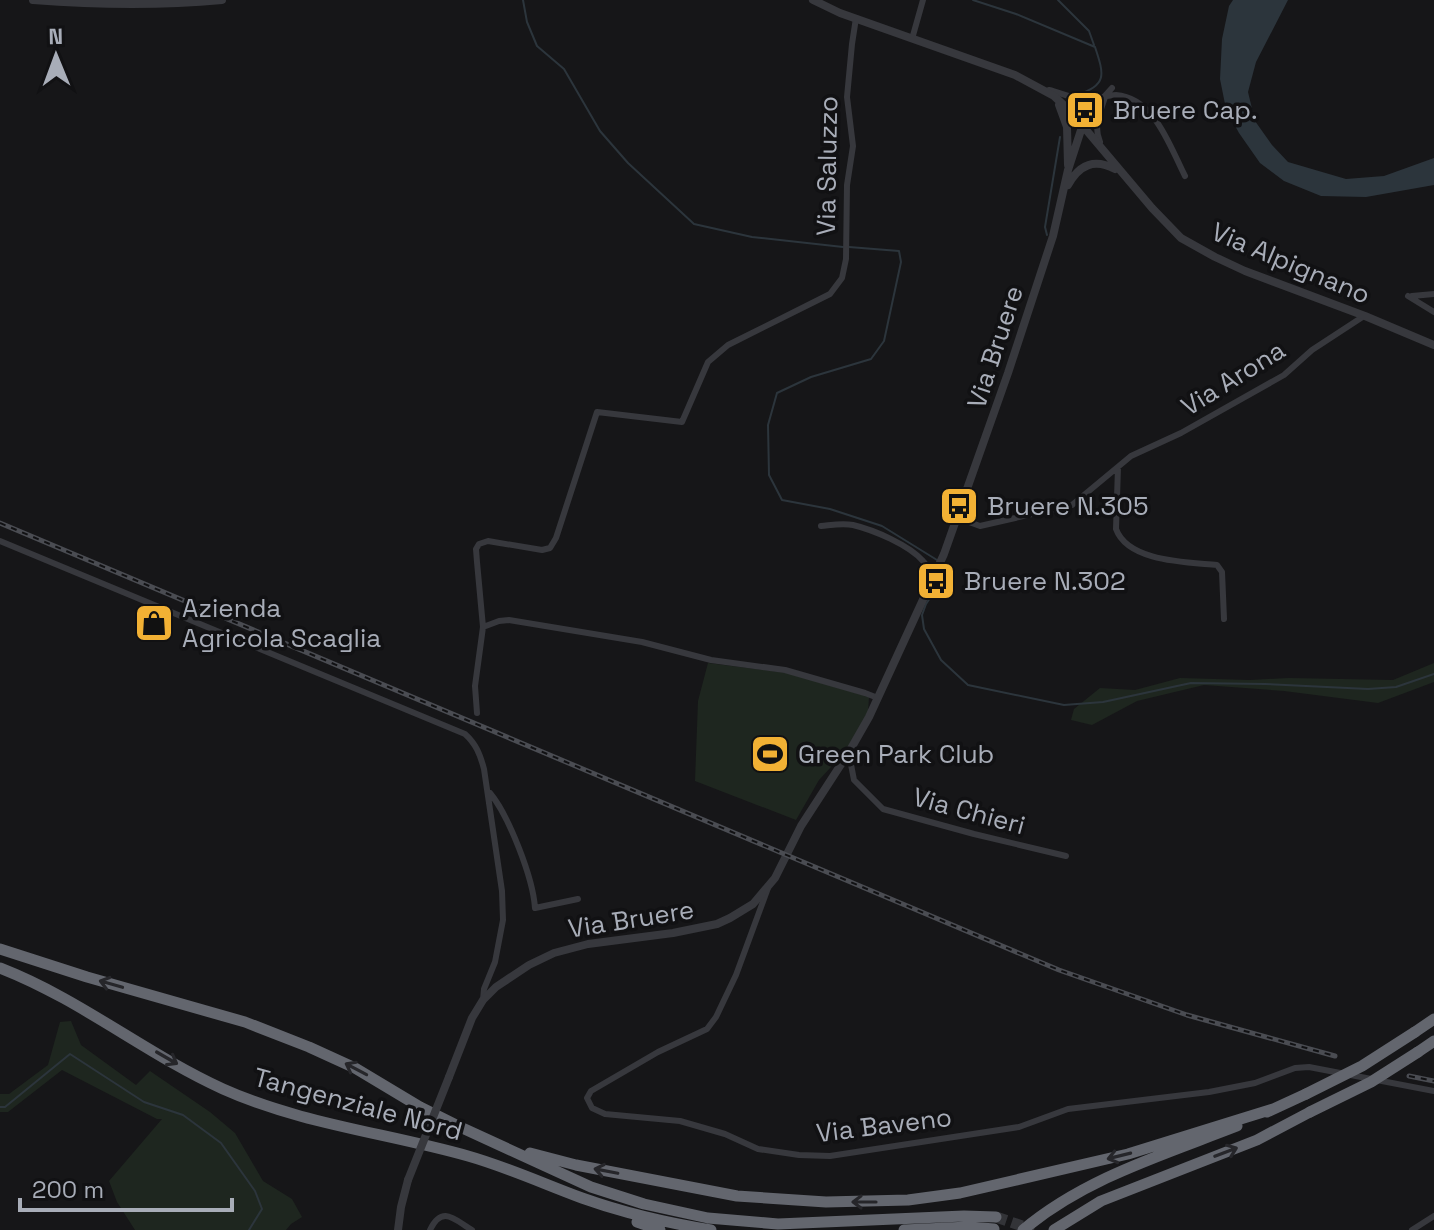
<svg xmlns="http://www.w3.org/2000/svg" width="1434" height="1230" font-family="'Space Grotesk',sans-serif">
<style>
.green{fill:#1e261f}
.water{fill:#2c353c}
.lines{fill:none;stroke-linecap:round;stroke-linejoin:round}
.stream{stroke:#2c353c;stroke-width:2}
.motorway-tunnel{stroke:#333438;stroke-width:11;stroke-dasharray:11 5.5;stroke-linecap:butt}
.minor{stroke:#37383d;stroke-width:6}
.tertiary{stroke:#37383d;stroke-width:8}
.motorway{stroke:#63666e;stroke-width:11}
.rail-casing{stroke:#4a4c52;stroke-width:5}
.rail{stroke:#111113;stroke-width:2;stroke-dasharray:6;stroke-linecap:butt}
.tertiary-bridge{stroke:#37383d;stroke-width:8}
.motorway-bridge{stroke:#63666e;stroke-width:11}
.oneway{stroke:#26262a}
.labels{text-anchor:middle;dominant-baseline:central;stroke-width:7;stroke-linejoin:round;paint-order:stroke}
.poi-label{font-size:26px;fill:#a8adb8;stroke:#111113;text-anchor:start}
.street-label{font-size:26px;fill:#a8adb8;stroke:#111113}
</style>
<rect width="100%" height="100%" fill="#161618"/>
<path class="green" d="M708 663 787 673 869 697 867 728 819 780 796 820 695 781 698 701Z
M1434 663V682L1378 703 1284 691 1204 685 1137 701 1092 725 1071 720 1074 709 1100 688 1135 690 1180 678 1250 680 1289 678 1393 680Z
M71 1021 81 1045 136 1085 150 1071 210 1112 235 1133 263 1181 292 1199 302 1217 291 1224 286 1230H135L117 1202 109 1181 162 1119H157L62 1070 8 1112H0V1094H9L48 1065 60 1022Z"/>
<path class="water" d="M1233 0H1288L1256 62 1248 92 1255 121 1272 145 1288 162 1346 179 1384 176 1434 158V185L1366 197 1321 196 1284 181 1260 163 1239 133 1226 109 1220 79 1222 39 1229 6Z"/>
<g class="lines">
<path class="stream" d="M523 0 527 22 537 46 564 69 600 131 628 163 694 224 752 237 843 247
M973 0 1016 14 1095 47C1104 74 1108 86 1076 95
M1058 0 1089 31 1094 45
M1047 235 1045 227 1060 137
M849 247 899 251 901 262 884 341 871 359 811 377 777 393 768 425 769 475 782 500 830 509 882 526 937 560
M944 568 942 580 926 604 922 615 924 629 941 660 968 685 1064 705 1103 702 1191 683 1265 684 1368 689 1396 687 1434 674
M0 1107H5L70 1054 144 1102 183 1115 221 1143 255 1191 262 1209 249 1230"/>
<path class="motorway-tunnel" d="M996 1217 1034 1230"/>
<path class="minor" d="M912 39 923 0
M1049 90C1061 93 1073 99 1085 99 1096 100 1106 95 1116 95 1155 98 1170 147 1185 176
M1082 127 1093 109 1112 88
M1100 142C1093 125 1100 113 1105 97
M1408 296 1434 312
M1412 296 1434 294
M1118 467 1116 529C1128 562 1187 562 1217 565L1222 572 1224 619
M958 518 980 526 1072 505 1131 456 1181 433 1284 375 1312 350 1364 316
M821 526C832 525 842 523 853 525 874 530 909 545 923 561 927 565 930 571 934 577
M0 541 465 734C476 744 480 754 484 769L502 891 503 920 495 962 484 989 483 1000
M483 627 499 621 509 620 642 642 711 660 785 670 865 693 878 698
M477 713 475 686 483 627 477 562 476 549 479 544 488 541 542 550 550 548 556 538 597 412 682 422 708 362 728 345 830 294 842 278 846 259 847 185 853 146 847 97 852 44 856 18
M849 754 854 780 883 809 974 834 1066 856
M490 793C509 816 533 878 535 908L578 899
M768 888 736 975 716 1017 707 1029 658 1052 591 1091 587 1098 592 1108 605 1114 680 1121 725 1134 758 1149 799 1155 830 1156 1019 1127 1068 1109 1209 1092 1255 1083 1295 1068 1309 1067 1434 1091
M430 1230C442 1205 454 1219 472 1230
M1412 1230 1434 1216"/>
<path class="tertiary" d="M33 0C97 5 159 6 222 0
M813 0 840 13 1015 75 1054 96 1071 112 1152 208 1181 238 1215 257 1245 271 1365 316 1434 345
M1059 105 1067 127 1068 165
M1068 185C1079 165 1094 158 1115 169
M449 1077 472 1018 483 1000 496 987 529 965 554 953 588 944 673 933 717 924 730 918 753 904 775 878 801 826 849 752 869 717 944 554 1008 373 1053 236 1068 170 1082 127
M398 1230 401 1207 408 1180"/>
<path class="motorway" d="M0 949 87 977 245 1022 309 1047 355 1068 420 1107 458 1126 591 1187 644 1204 708 1218 778 1224 964 1216 996 1217
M0 968C80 999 146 1054 223 1089 301 1124 387 1133 468 1156 507 1167 544 1184 582 1198 624 1213 667 1223 711 1230
M1415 1032 1434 1019
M1418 1052 1434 1041
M1267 1112 1306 1094
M530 1153 576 1165 737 1196 826 1202 908 1200 960 1193 1128 1154 1273 1109
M637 1222 660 1230
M904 1230 969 1227 994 1229
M1023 1230C1085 1178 1163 1155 1237 1126
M1054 1230 1101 1201 1257 1140 1310 1112"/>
<g class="rail-casing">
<path id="rail" d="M0 523 1059 970 1187 1015 1335 1056
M1409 1076 1434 1081"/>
</g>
<use href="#rail" class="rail"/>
<path class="tertiary-bridge" d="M408 1180 449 1077"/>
<path class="motorway-bridge" d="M1306 1094 1362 1066 1415 1032
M1310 1112 1371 1082 1418 1052"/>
</g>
<defs><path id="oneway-shaft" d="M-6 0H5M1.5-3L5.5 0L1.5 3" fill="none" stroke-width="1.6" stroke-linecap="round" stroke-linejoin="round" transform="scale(2)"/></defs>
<g class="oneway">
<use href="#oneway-shaft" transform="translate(111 984) rotate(-164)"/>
<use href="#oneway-shaft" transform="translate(167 1058) rotate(30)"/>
<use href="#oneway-shaft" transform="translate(356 1069) rotate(-152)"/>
<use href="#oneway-shaft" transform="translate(1226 1152) rotate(-21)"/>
<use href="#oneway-shaft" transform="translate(1119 1156) rotate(166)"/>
<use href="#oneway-shaft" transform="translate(606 1171) rotate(-169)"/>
<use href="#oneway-shaft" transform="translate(864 1202) rotate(180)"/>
</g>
<defs>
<g id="bus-square" transform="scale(2)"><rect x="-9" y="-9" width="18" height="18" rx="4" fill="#f2b134" stroke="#111113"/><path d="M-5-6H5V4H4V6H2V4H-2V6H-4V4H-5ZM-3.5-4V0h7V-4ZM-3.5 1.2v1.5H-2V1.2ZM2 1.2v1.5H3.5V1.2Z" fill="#111"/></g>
<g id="shop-square" transform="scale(2)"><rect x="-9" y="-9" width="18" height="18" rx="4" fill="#f2b134" stroke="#111113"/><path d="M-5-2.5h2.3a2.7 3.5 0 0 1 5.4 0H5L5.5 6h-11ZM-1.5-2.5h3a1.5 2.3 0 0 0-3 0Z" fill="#111"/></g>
<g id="stadium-square" transform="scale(2)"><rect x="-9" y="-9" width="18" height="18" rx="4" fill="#f2b134" stroke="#111113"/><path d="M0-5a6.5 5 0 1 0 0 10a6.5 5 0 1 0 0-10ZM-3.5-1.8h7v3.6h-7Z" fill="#111"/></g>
</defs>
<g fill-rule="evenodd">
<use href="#bus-square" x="1085" y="110"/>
<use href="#bus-square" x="959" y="506"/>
<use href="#bus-square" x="936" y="581"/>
<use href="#shop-square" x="154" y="623"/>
<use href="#stadium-square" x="770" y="754"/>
</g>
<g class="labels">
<g class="poi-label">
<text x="1113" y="110">Bruere Cap.</text>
<text x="987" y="506">Bruere N.305</text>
<text x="964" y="581">Bruere N.302</text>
<text x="182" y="608">Azienda<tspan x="182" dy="30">Agricola Scaglia</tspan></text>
<text x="798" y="754">Green Park Club</text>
</g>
<g class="street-label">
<text transform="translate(827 166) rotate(-89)">Via Saluzzo</text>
<text transform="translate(1291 263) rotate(23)">Via Alpignano</text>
<text transform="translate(995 347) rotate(-72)">Via Bruere</text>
<text transform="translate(1233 378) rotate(-32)">Via Arona</text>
<text transform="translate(969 811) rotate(15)">Via Chieri</text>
<text transform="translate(631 919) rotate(-9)">Via Bruere</text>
<text transform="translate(358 1104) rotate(15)">Tangenziale Nord</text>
<text transform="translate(884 1125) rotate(-7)">Via Baveno</text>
</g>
</g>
<g transform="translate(56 56) rotate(359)" stroke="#111113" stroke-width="6" paint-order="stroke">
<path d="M0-6L14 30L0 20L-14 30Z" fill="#a8adb8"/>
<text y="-12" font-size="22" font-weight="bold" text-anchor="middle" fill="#a8adb8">N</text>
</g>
<path d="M20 1198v12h212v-12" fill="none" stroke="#a8adb8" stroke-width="4"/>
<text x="32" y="1198" font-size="24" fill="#a8adb8" stroke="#111113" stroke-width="6" paint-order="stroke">200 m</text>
</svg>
